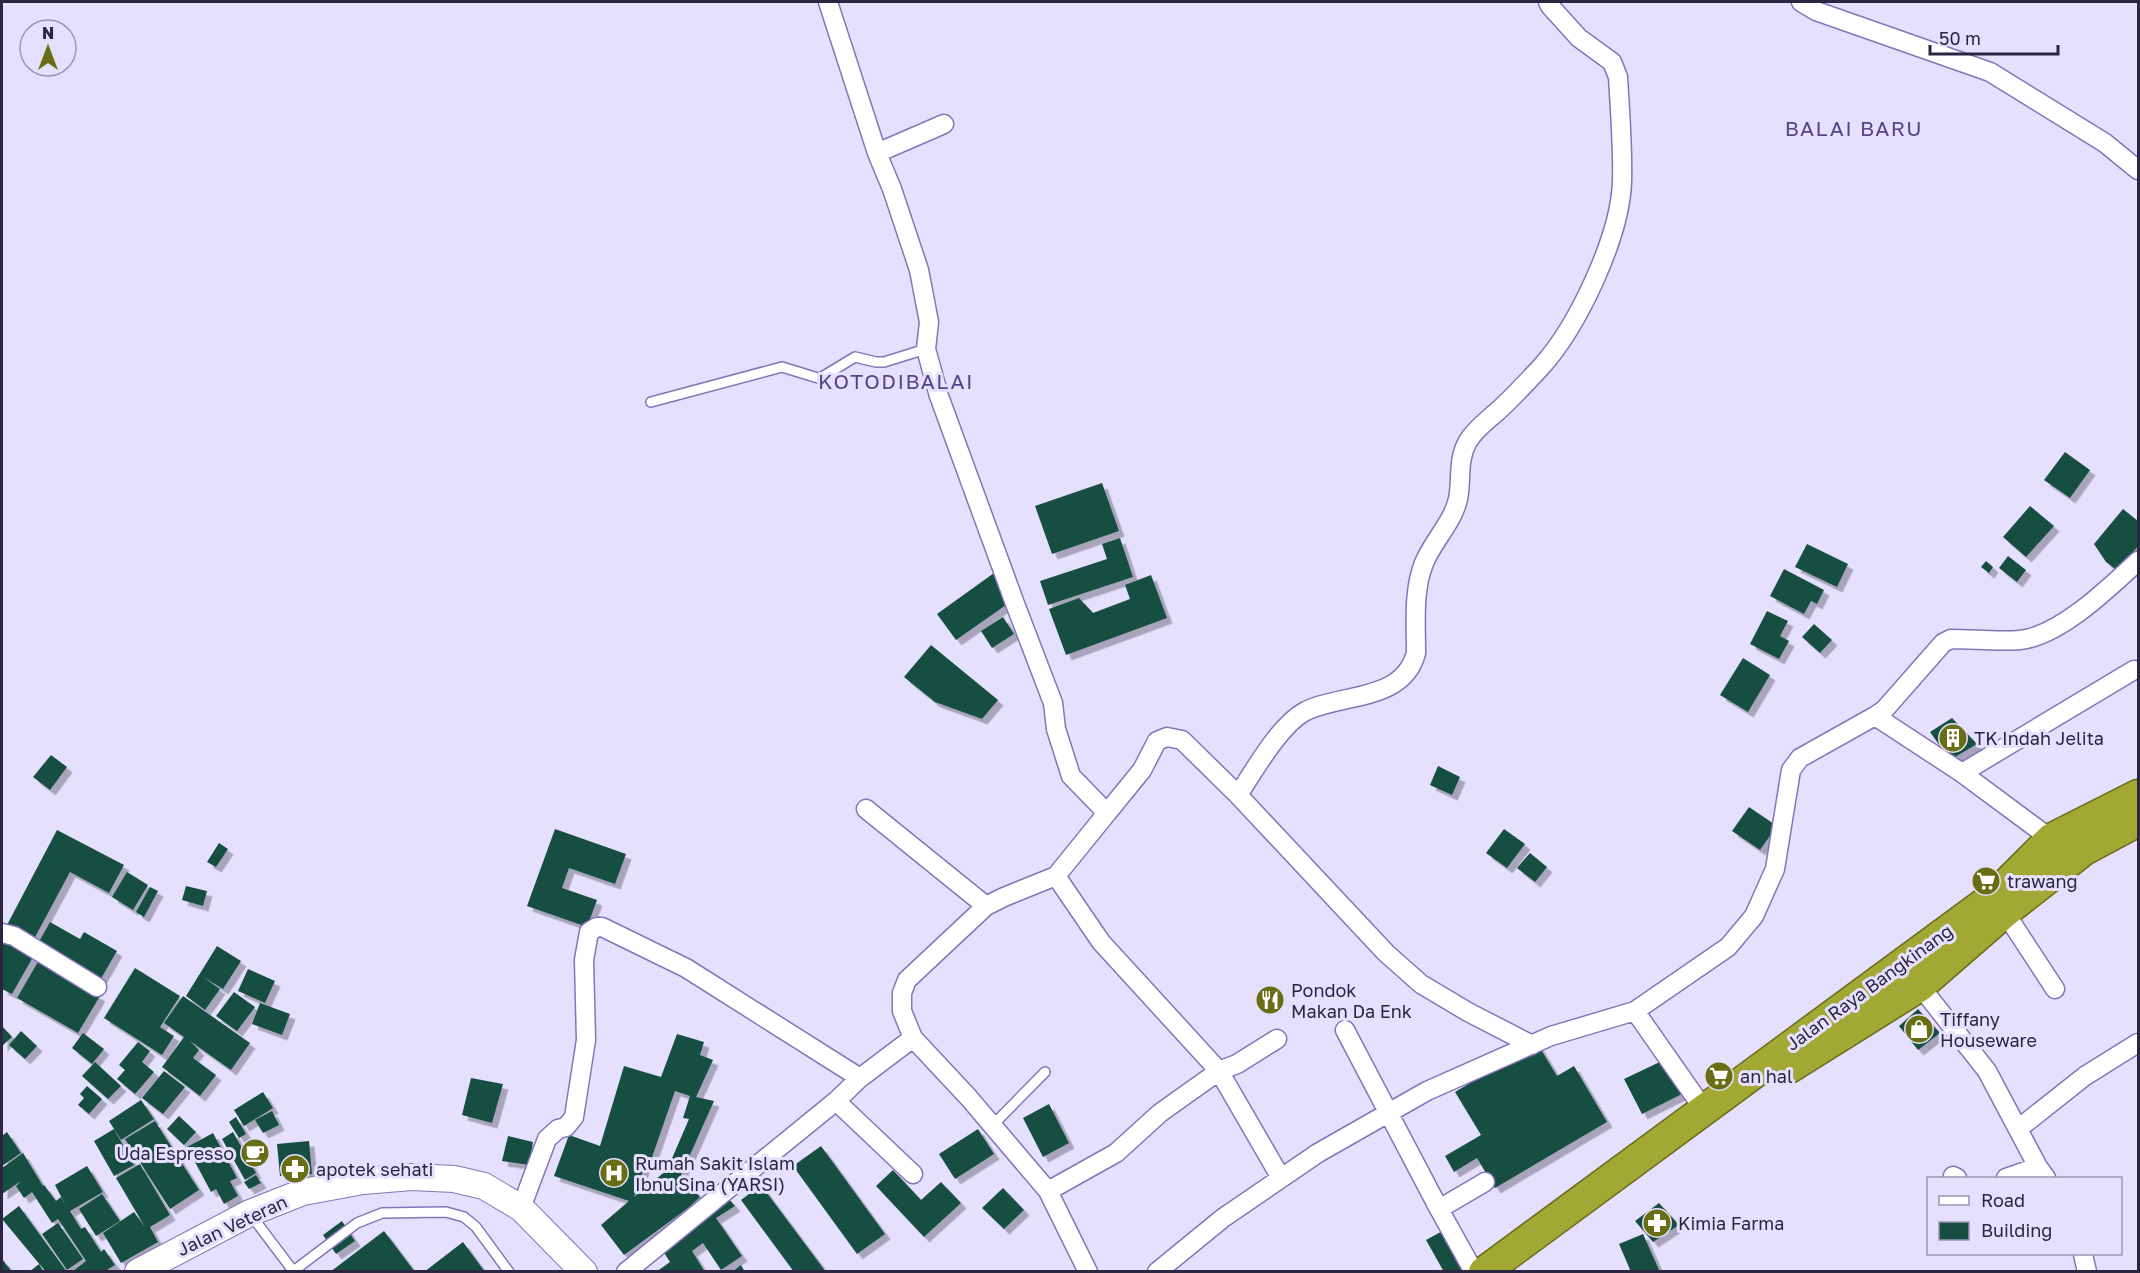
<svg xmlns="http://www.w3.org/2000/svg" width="2140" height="1273" font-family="'Golos Text',sans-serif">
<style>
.building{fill:#164f42;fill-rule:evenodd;filter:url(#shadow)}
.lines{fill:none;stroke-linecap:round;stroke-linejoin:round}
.service-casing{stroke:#8574ba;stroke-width:12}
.minor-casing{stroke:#8574ba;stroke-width:21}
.secondary-casing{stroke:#8574ba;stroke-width:28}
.trunk-casing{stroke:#696c18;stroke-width:33}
.service{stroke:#fff;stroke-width:9}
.minor{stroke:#fff;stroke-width:18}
.secondary{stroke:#fff;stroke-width:26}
.trunk{stroke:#a2a834;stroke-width:30}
.labels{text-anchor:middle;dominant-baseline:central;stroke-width:6;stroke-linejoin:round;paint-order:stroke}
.poi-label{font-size:18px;fill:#2c2542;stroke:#e6e0ff;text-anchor:start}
.street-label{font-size:18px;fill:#2c2542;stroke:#e6e0ff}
.quarter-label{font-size:21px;letter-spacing:1.5px;fill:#564485;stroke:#e6e0ff}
</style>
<defs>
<filter id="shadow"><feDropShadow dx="5.5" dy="5.5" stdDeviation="0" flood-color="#0004"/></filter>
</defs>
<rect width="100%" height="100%" fill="#e6e0ff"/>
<path class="building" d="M2065 452 2090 470 2070 498 2044 480Z
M1102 483 1119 531 1052 554 1035 506Z
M2030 506 2054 526 2026 557 2003 537Z
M2123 509 2138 521V546L2118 571 2106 562 2094 544Z
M1120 538 1133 577 1048 605 1040 581 1107 559 1102 544Z
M1807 544 1848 564 1837 587 1795 567Z
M2008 556 2026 570 2017 582 1999 568Z
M1986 561 1993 567 1989 573 1981 567Z
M1784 569 1824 590 1817 604 1811 601 1804 614 1770 596Z
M994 573 1006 605 956 640 937 614Z
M1151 575 1167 618 1066 655 1049 609 1079 598 1093 613 1130 599 1125 585Z
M1767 611 1788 621 1780 636 1789 641 1779 659 1750 644Z
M1003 617 1014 634 992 648 981 631Z
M1814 624 1832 640 1820 653 1802 637Z
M931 645 998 700 982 719 935 702 904 677Z
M1743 658 1770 675 1748 712 1720 695Z
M1952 718 1977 744 1950 760 1930 732Z
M51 755 67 767 50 790 33 777Z
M1438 766 1460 777 1452 795 1430 785Z
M1749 807 1777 826 1760 850 1732 831Z
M555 829 626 854 615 884 569 868 562 888 597 900 587 927 527 906Z
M1504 829 1525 844 1507 868 1486 853Z
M57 830 124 865 109 893 70 872 34 939 7 925Z
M219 843 228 849 216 867 207 862Z
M1530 853 1547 867 1535 882 1517 868Z
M127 872 148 885 133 910 112 897Z
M186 886 207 891 203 906 182 900Z
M150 887 158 891 144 917 136 912Z
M50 922 80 939 84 932 117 951 99 982 36 947Z
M5 941 33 957 12 994 2 989V946Z
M217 946 241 961 223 989 203 977 220 989 205 1010 186 996Z
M39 960 100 996 78 1033 17 998Z
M135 968 180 996 160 1027 174 1036 162 1055 104 1018Z
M248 969 275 981 265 1003 238 991Z
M234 992 255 1007 237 1031 216 1016Z
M183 996 250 1043 231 1070 190 1041 199 1050 193 1058 216 1075 200 1096 162 1067 184 1037 164 1023Z
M260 1003 290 1014 282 1035 252 1024Z
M1918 1009 1940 1033 1918 1050 1899 1026Z
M2 1026 12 1037 2 1046Z
M21 1031 37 1046 25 1059 9 1045Z
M83 1033 104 1049 92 1064 72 1048Z
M677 1034 704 1042 700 1055 713 1060 696 1097 714 1101 681 1175 700 1197 688 1208 624 1255 601 1225 629 1201 554 1176 569 1135 600 1146 624 1066 661 1077ZM675 1091 690 1096 683 1118 689 1119 667 1170 634 1197 646 1162 650 1163Z
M138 1042 150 1051 142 1062 154 1072 135 1094 117 1079 125 1070 119 1065Z
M1537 1043 1557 1076 1574 1066 1607 1122 1495 1188 1477 1158 1454 1172 1445 1156 1481 1135 1455 1092Z
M1664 1060 1682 1094 1642 1114 1624 1079Z
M95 1062 121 1086 108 1099 82 1076Z
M164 1071 185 1087 163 1114 142 1098Z
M471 1078 503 1084 492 1123 462 1115Z
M87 1086 102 1099 89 1114 78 1105 84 1098 80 1094Z
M263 1092 273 1108 244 1126 234 1110Z
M141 1100 154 1119 121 1140 109 1121Z
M1049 1104 1069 1143 1043 1157 1023 1118Z
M272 1111 279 1125 263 1133 255 1120Z
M179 1116 196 1132 184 1145 167 1129Z
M236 1117 246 1134 239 1138 229 1122Z
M155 1121 199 1190 170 1209 125 1139Z
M114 1129 134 1165 114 1176 94 1141Z
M978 1129 994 1154 955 1179 939 1154Z
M7 1132 21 1153 2 1166V1136Z
M233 1132 256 1173 245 1180 222 1139Z
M213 1133 237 1178 230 1181 238 1196 224 1204 216 1189 211 1192 187 1147Z
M508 1136 533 1142 529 1165 502 1161Z
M309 1141 312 1174 280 1176 277 1144Z
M821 1146 885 1234 857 1254 793 1166Z
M23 1153 43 1186 44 1185 56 1201 61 1197 67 1208 55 1185 87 1166 103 1192 70 1211 81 1229 85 1227 101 1252 104 1249 115 1265 104 1272H72L86 1261 58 1219 52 1223 32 1192 24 1198 16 1186 21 1181 2 1194V1168Z
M140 1164 170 1215 150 1227 158 1242 121 1263 103 1233 134 1212 145 1227 116 1178Z
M893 1170 921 1200 941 1182 961 1203 924 1237 876 1186Z
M256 1175 261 1183 249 1189 244 1182Z
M761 1185 826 1272H794L741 1200Z
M1003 1188 1024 1210 1004 1229 982 1208Z
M102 1194 120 1221 96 1236 79 1209Z
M729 1199 735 1206 716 1218 742 1256 721 1270 703 1243 692 1251 705 1272H656L670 1262 659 1245Z
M1659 1203 1679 1225 1653 1242 1635 1221Z
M19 1206 67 1272H46L2 1219Z
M342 1221 355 1241 336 1254 323 1235Z
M58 1223 83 1259 67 1270 42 1234Z
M1448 1228 1472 1272H1444L1426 1240Z
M384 1231 415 1272H330Z
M1643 1234 1660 1272H1631L1619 1244Z
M463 1242 485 1272H424Z
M3 1260 12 1272H2V1261Z
M39 1264 44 1272H29Z
M741 1265 745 1272H732Z"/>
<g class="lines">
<g class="service-casing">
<path id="service" d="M651 402 782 367 818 378 822 377 855 357 876 362H884L926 349
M992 1126 1045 1072
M251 1215 294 1272
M292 1272 357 1223 382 1213 446 1212 464 1217 476 1227 509 1272"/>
</g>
<g class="minor-casing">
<path id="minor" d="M828 2 877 153 892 189 919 270 929 322 926 349 939 396 1014 601 1053 703 1056 729 1071 776 1107 813 1056 876 1004 897 986 906 907 980 902 993V1011L913 1038 969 1098 1048 1191 1088 1272
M1801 2 1816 11 1990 72 2105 143 2138 170
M877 153 944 124
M1875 716 1962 773 2051 839
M1962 773 2134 670
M1238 795C1254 771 1279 726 1304 712 1339 693 1403 703 1416 653 1416 624 1413 590 1424 563 1433 541 1453 522 1458 499 1462 480 1457 460 1468 441 1476 428 1488 420 1500 409 1514 396 1528 381 1541 367 1578 326 1620 237 1622 182 1623 147 1620 112 1618 77L1612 62 1579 38 1550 6 1548 2
M866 809 986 906
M1107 813 1142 770 1157 741 1167 737 1182 740 1238 795 1386 953 1421 984 1468 1012 1532 1045
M1056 876 1101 942 1219 1071 1281 1178
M2000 905 2055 989
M2 933 14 936 97 987
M1920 986 1987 1071 2038 1167 2046 1178
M1635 1011 1705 1111
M1345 1030 1439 1209 1474 1272
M836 1101 913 1174
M2018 1129 2085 1076 2138 1043
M1953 1176 1957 1178
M2006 1178 2038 1167
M1048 1191 1116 1153 1160 1113 1219 1071 1237 1064 1277 1039
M521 1208 547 1139 558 1129 566 1127 574 1117 586 1040 584 960 589 932 597 927H602L686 968 860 1078
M1439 1209 1485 1182
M2083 1254 2087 1272
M626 1272 836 1101 860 1078 913 1038
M1157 1272 1223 1218 1318 1153 1427 1091 1551 1036 1635 1011 1728 947 1754 916 1775 869 1791 770 1800 758 1875 716 1885 709 1943 643 1951 639C1973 639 1998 642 2020 640 2060 636 2110 587 2138 561"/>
</g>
<g class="secondary-casing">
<path id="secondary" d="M138 1272 250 1213 303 1192 363 1181 412 1177 454 1179 484 1186 521 1208 584 1272"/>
</g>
<g class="trunk-casing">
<path id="trunk" d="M1789 1068 1920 986 2005 912 2084 850 2138 821
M1484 1272 1993 897 2051 839 2138 795"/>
</g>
<use href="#service" class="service"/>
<use href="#minor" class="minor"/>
<use href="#secondary" class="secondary"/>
<use href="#trunk" class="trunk"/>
</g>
<defs>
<g id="building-disc" transform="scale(1.5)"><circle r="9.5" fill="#676e14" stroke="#e6e0ff"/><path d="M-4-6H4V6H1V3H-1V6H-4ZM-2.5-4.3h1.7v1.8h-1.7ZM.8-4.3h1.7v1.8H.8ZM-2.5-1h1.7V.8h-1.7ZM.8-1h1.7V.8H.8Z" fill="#fff"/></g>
<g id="supermarket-disc" transform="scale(1.5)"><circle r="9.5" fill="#676e14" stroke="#e6e0ff"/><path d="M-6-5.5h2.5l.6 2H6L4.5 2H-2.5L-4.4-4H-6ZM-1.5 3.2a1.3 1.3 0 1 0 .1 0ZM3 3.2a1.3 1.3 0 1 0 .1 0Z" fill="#fff"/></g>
<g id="restaurant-disc" transform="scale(1.5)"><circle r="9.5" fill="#676e14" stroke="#e6e0ff"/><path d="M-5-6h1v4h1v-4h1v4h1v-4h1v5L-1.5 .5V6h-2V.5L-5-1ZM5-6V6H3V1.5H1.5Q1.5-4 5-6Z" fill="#fff"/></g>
<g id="shop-disc" transform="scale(1.5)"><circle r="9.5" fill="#676e14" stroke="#e6e0ff"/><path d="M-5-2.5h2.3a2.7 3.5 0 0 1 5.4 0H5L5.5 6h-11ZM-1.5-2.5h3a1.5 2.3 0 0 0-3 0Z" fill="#fff"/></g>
<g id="cafe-disc" transform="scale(1.5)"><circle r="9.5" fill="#676e14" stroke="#e6e0ff"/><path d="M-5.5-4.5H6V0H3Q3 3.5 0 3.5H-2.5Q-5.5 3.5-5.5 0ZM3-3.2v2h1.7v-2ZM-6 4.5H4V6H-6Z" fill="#fff"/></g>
<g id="pharmacy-disc" transform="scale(1.5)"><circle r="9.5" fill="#676e14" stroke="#e6e0ff"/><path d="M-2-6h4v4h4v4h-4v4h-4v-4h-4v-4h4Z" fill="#fff"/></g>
<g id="hospital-disc" transform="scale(1.5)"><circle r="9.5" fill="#676e14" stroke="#e6e0ff"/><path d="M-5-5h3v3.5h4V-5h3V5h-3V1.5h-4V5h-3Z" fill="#fff"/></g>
</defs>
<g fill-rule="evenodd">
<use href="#building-disc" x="1953" y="738"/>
<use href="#supermarket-disc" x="1986" y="881"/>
<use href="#restaurant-disc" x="1270" y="1000"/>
<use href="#shop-disc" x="1919" y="1029"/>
<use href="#supermarket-disc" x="1719" y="1076"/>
<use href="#cafe-disc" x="255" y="1153"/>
<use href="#pharmacy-disc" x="295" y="1169"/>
<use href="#hospital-disc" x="614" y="1173"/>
<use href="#pharmacy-disc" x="1657" y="1223"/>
</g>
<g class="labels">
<g class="poi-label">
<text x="1974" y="738">TK Indah Jelita</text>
<text x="2007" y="881">trawang</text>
<text x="1291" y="990">Pondok<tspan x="1291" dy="21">Makan Da Enk</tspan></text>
<text x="1940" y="1019">Tiffany<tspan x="1940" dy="21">Houseware</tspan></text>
<text x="1740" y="1076">an hal</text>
<text x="234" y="1153" text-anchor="end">Uda Espresso</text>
<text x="635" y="1163">Rumah Sakit Islam<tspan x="635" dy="21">Ibnu Sina (YARSI)</tspan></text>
<text x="316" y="1169">apotek sehati</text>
<text x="1678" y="1223">Kimia Farma</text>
</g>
<g class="street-label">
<text transform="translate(1869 987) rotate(-36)">Jalan Raya Bangkinang</text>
<text transform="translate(232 1225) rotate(-25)">Jalan Veteran</text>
</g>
<g class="quarter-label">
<text x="1854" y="128">BALAI BARU</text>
<text x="896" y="381">KOTODIBALAI</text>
</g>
</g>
<rect width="2140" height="1273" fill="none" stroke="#2c2542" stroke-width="6"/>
<rect x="1927" y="1177" width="195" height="78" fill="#e6e0ff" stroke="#9c95b3" stroke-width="1.5"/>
<rect x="1939" y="1196" width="30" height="9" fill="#ffffff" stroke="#9c95b3" stroke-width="1.5"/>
<text x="1981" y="1207" font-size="18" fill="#2c2542">Road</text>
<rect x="1939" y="1222" width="30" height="18" fill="#164f42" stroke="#9c95b3" stroke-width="1.5"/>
<text x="1981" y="1237" font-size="18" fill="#2c2542">Building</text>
<g transform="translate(48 48)"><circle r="28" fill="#e6e0ff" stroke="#9c95b3" stroke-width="1.5"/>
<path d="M0-4.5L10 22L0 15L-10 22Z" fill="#676e14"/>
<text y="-9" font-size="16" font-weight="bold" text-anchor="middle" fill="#2c2542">N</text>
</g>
<path d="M1930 45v9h128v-9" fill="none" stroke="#2c2542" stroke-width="3"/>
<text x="1939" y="45" font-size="18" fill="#2c2542" stroke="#e6e0ff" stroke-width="4.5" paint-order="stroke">50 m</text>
</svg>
